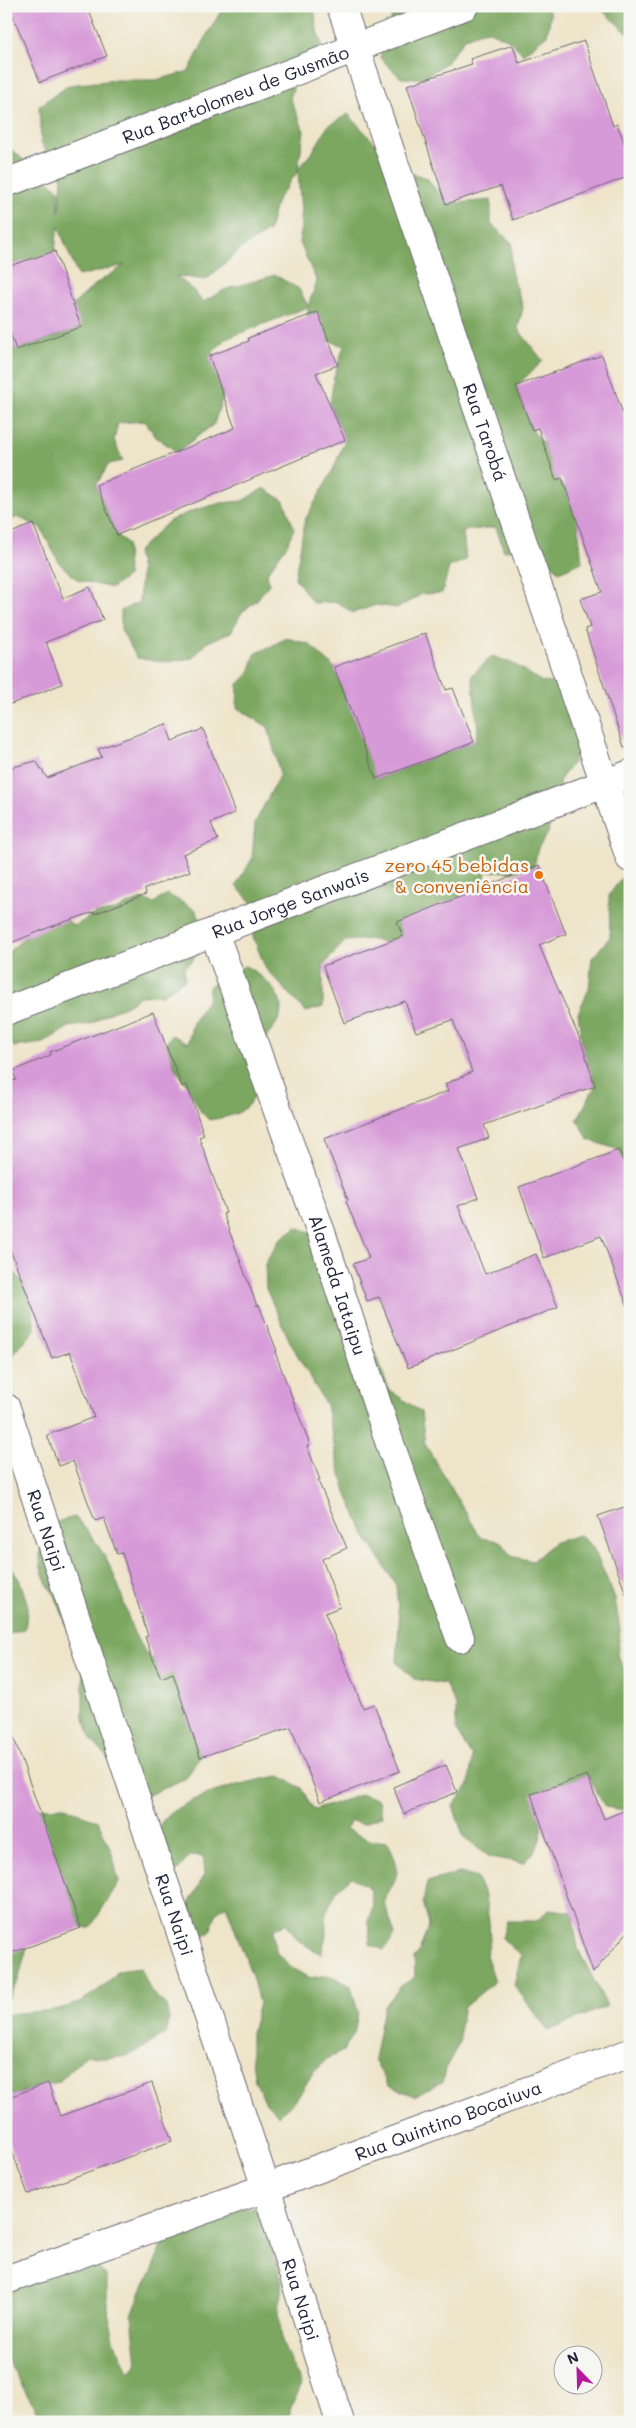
<svg xmlns="http://www.w3.org/2000/svg" width="636" height="2428" font-family="Mali,sans-serif">
<style>
.forest{fill:#7ba760;stroke:#4e644e;fill-rule:evenodd}
.building{fill:#d79ad8}
.lines{fill:none;stroke-linecap:round;stroke-linejoin:round}
.minor-casing{stroke:#69666d;stroke-width:30}
.minor{stroke:#fff;stroke-width:28}
.food-dot{fill:#e8710a;stroke:#f6f6f2;stroke-width:2}
.labels{text-anchor:middle;dominant-baseline:central;stroke-width:5;stroke-linejoin:round;paint-order:stroke}
.street-label{font-size:18px;fill:#22223b;stroke:#f6f6f2}
.food-label{font-size:18px;fill:#c56008;stroke:#f6f6f2;text-anchor:end}
</style>
<rect width="100%" height="100%" fill="#f6f6f2"/>
<filter id="ink" filterUnits="userSpaceOnUse"><feTurbulence type="fractalNoise" baseFrequency=".02" numOctaves="2"/><feDisplacementMap in="SourceGraphic" scale="10" xChannelSelector="R" yChannelSelector="G"/><feConvolveMatrix kernelMatrix="1 2 1 2 8 2 1 2 1" color-interpolation-filters="sRGB"/></filter>
<filter id="wash" filterUnits="userSpaceOnUse"><feTurbulence type="fractalNoise" baseFrequency=".0096" numOctaves="4" result="noise"/><feDisplacementMap in="SourceGraphic" scale="20" xChannelSelector="R" yChannelSelector="G"/><feGaussianBlur stdDeviation="1.12" result="paint"/><feColorMatrix in="noise" values="0 0 0 0 0 0 0 0 0 0 0 0 0 0 0 0 0 1.4 0 .05"/><feComposite in="paint" operator="in"/></filter>
<g filter="url(#wash)">
<rect width="100%" height="100%" fill="#eee4c9"/>
<path class="forest" d="M224 6H314L317 31 328 60 298 72 290 98 304 131 298 169 313 151 328 126 348 114 400 170 427 178 446 204 491 200V224L512 243 511 271 523 307 518 329 543 361 516 386 532 430 545 446 557 480 587 509 578 525 582 562 559 572 533 545 504 551 496 527 463 531 466 560 449 567 442 593 422 594 398 608 376 605 353 613 337 602 313 603 295 578 305 520 333 470 345 440 330 404 334 377 344 346 306 333 308 307 225 339 210 356 223 396 214 424 177 452 156 437 145 421 118 423 114 440 123 461 109 464 96 485 117 535 127 543 128 576 112 588 78 580 60 564 40 527 17 517 6 524V321L16 350 80 328 73 305 97 283 125 265 78 276 58 226 55 251 6 286V145L59 190V212L62 178 41 143 39 106 69 85 116 80H157L189 71 208 33ZM298 171 301 214 300 243 317 282 308 306 299 289 275 275 224 290 203 302 191 288 176 276 206 280 243 247 269 231 277 200Z
M395 6H545L551 14 547 35 523 54 509 40 487 30 465 38 447 62 424 78H401L380 58Z
M601 6H630V32L627 33 603 11Z
M264 488 284 501 294 528 287 545 267 573 269 584 256 601 242 612 231 632 206 643 193 658 165 662 137 658 121 630V611L139 602 141 571 137 552 169 521 195 510 221 503 242 501Z
M287 638 309 644 334 667 377 779 474 742 478 731 472 675 492 656 514 664 542 682 555 683 567 705 580 744 573 762 559 781 562 800 551 816 548 833 538 848 534 866 514 872 486 871 482 893 397 946 371 939 345 941 323 966V1007L306 1012 266 969 253 937 251 902 236 886 252 859 255 823 280 774 268 727 237 708 238 684 249 673 255 654Z
M630 871V1178L619 1150 589 1140 577 1120 595 1086 582 1044 578 1013 589 989 592 958 610 937 609 895 626 872Z
M167 894 196 910 202 925 196 940 194 959 184 967 185 979 162 995 140 996 129 1004 105 1015 91 1024 69 1027 43 1043 14 1047 6 1037V954L24 938 61 917 75 926 94 914 113 911 141 899 154 903Z
M245 966C261 974 287 996 280 1016 277 1026 267 1033 265 1042 258 1063 263 1092 245 1108 237 1116 220 1118 209 1120L201 1112 187 1085 176 1070 166 1043 172 1035 188 1043 193 1022 208 999 209 987 221 977Z
M297 1227 317 1235 342 1293 379 1361 388 1389 421 1412 425 1444 481 1538 500 1541 511 1556 533 1561 555 1542 579 1535 593 1547 615 1598 620 1630 617 1655 627 1674H630V1808L624 1810 605 1807 587 1775 532 1794C542 1824 549 1839 524 1863L490 1857 464 1838 453 1806 469 1785 472 1757 456 1730V1706L445 1684 414 1679 397 1663 399 1622 396 1585 366 1537 347 1495 337 1460 326 1405 291 1344 266 1289 265 1264 280 1239Z
M6 1264C28 1283 32 1302 35 1330L6 1363Z
M75 1517C95 1538 108 1559 118 1585 128 1612 131 1640 153 1660 159 1666 174 1668 182 1670L209 1728 200 1757 186 1778 142 1798 91 1739 83 1716V1669L55 1595C38 1576 33 1544 53 1525 58 1520 69 1519 75 1517Z
M6 1540 10 1545V1566L20 1581 28 1606 25 1629 6 1635Z
M280 1776 301 1788 314 1810 363 1794 379 1800 382 1816 363 1824 351 1821 346 1829 369 1840 388 1842C402 1873 399 1872 384 1901L395 1935 384 1950 370 1944 368 1921 373 1906 370 1888 352 1877 337 1890 326 1912V1936L321 1954 300 1942 286 1923 273 1930 275 1951 292 1968 309 1978 329 1975 351 1986 358 2013 354 2033 343 2051 327 2059 314 2071 300 2094 279 2116 266 2103 255 2081 251 2054V2033L259 2003 252 1976 226 1905 217 1912 210 1932 192 1943 183 1915 205 1874 203 1856 191 1855 176 1872 166 1866 155 1845C157 1839 158 1828 161 1823 176 1798 252 1780 280 1776Z
M65 1807 98 1821 112 1853 119 1882 90 1928H81L64 1918 30 1936 18 1981 6 2001V1819L39 1808Z
M460 1873 477 1878 485 1897 489 1921 490 1941 486 1955 495 1981 464 2007 460 2025V2042L445 2069 442 2083 414 2096 388 2085 374 2059 384 2007 401 1986 415 1977 414 1957 419 1952 429 1925 423 1902 427 1882Z
M549 1909 572 1912 578 1949 607 2006 548 2031 514 1985 521 1956 502 1938 507 1921H537Z
M141 1968 151 1992 166 2005 169 2019 167 2032C137 2053 123 2064 86 2055L59 2082 36 2087 6 2098V2015C21 2012 30 2012 45 2011 73 2009 100 1993 118 1971Z
M260 2208 282 2282 279 2312 282 2341 293 2368 302 2383 289 2414 275 2422H43L6 2358V2286L90 2258 107 2278V2308L114 2339 128 2372 137 2365 132 2315 141 2291 153 2270 164 2238 216 2209Z"/>
<g id="blocks">
<path class="building" d="M9 6H87L107 56 40 82Z
M584 41 613 126 617 124 630 158V176L513 220 501 186 446 204 407 85 472 64 470 59 513 45 519 63Z
M55 251 81 327 16 350 6 321V267Z
M318 312 338 365 316 373 345 440 117 535 96 485 235 428 209 356 249 341 248 338Z
M602 355 630 433V746L624 747 585 629 590 627 580 599 602 592 562 478 556 480 538 428 532 430 516 386Z
M33 524 63 598 90 587 103 620 46 642 62 684 6 706V535Z
M425 633 446 690 453 688 474 742 376 779 334 667Z
M166 724 172 741 203 729 235 813 211 823 218 840 183 854 190 871 145 889 146 894 94 914V912L50 927 6 945V769L36 761 47 778 102 757 98 749Z
M539 865 566 934 539 945 582 1044 595 1086 484 1125 489 1138 459 1149 478 1198 458 1206 485 1274 536 1254 558 1307 408 1368 379 1297 367 1301 353 1264 369 1258 346 1201 348 1200 324 1139 448 1091 445 1084 472 1072 453 1020 416 1032 405 1001 344 1023 323 966 403 936 397 922Z
M153 1012 182 1087 187 1085 204 1135 199 1137 226 1213 223 1214 257 1306 259 1305 277 1351 275 1352 310 1445 307 1446 320 1480 318 1481 347 1548 322 1559 340 1607 325 1613 363 1708 374 1704 400 1771 320 1802 291 1727 200 1757 173 1673 161 1678 154 1662 145 1637 148 1636 122 1553 117 1554 104 1518 95 1521 73 1461 59 1466 47 1435 94 1417 70 1352 52 1358 6 1239V1083L16 1080 13 1071 51 1055 50 1052Z
M619 1150 630 1178V1304L627 1305 601 1236 544 1258 519 1187Z
M630 1505V1593L626 1594 598 1516Z
M10 1727 81 1928 6 1955V1728Z
M446 1765 457 1792 404 1814 393 1787Z
M587 1775 604 1819 630 1808V1929L593 1973 531 1794Z
M48 2083 60 2116 152 2083 172 2141 28 2194 6 2136V2098Z"/>
</g>
</g>
<g filter="url(#ink)">
<use href="#blocks" fill-opacity="0" stroke="#69666d" stroke-width="1"/>
<g class="lines">
<g class="minor-casing">
<g id="minor">
<path id="s1" d="M341 6 630 858"/>
<path id="s2" d="M6 183 464 6"/>
<path id="s3" d="M214 932 322 1235 389 1441 460 1638"/>
<path id="s4" d="M6 1011 630 774"/>
<path id="s5" d="M6 1408 266 2188 340 2422"/>
<path id="s6" d="M6 2280 266 2188 630 2053"/>
</g>
</g>
<use href="#minor" class="minor"/>
</g>
</g>
<circle class="food-dot" cx="539" cy="875" r="5"/>
<g class="labels">
<g class="street-label">
<text stroke="none"><textPath href="#s2" startOffset="246">Rua Bartolomeu de Gusmão</textPath></text>
<text stroke="none"><textPath href="#s1" startOffset="450">Rua Tarobá</textPath></text>
<text stroke="none"><textPath href="#s4" startOffset="304">Rua Jorge Sanwais</textPath></text>
<text stroke="none"><textPath href="#s3" startOffset="374">Alameda Iataipu</textPath></text>
<text stroke="none"><textPath href="#s5" startOffset="129">Rua Naipi</textPath></text>
<text stroke="none"><textPath href="#s5" startOffset="534">Rua Naipi</textPath></text>
<text stroke="none"><textPath href="#s6" startOffset="470">Rua Quintino Bocaiuva</textPath></text>
<text stroke="none"><textPath href="#s5" startOffset="939">Rua Naipi</textPath></text>
</g>
<g class="food-label">
<text x="529" y="865">zero 45 bebidas<tspan x="529" dy="21">&amp; conveniência</tspan></text>
</g>
</g>
<rect width="636" height="2428" fill="none" stroke="#f6f6f2" stroke-width="25"/>
<g transform="translate(578 2370) rotate(337)"><circle r="24" fill="#f6f6f2" stroke="#a1a1a9"/>
<path d="M0-4L9 19L0 12L-9 19Z" fill="#b5179e"/>
<text y="-8" font-size="14" font-weight="bold" text-anchor="middle" fill="#22223b">N</text>
</g>
</svg>
